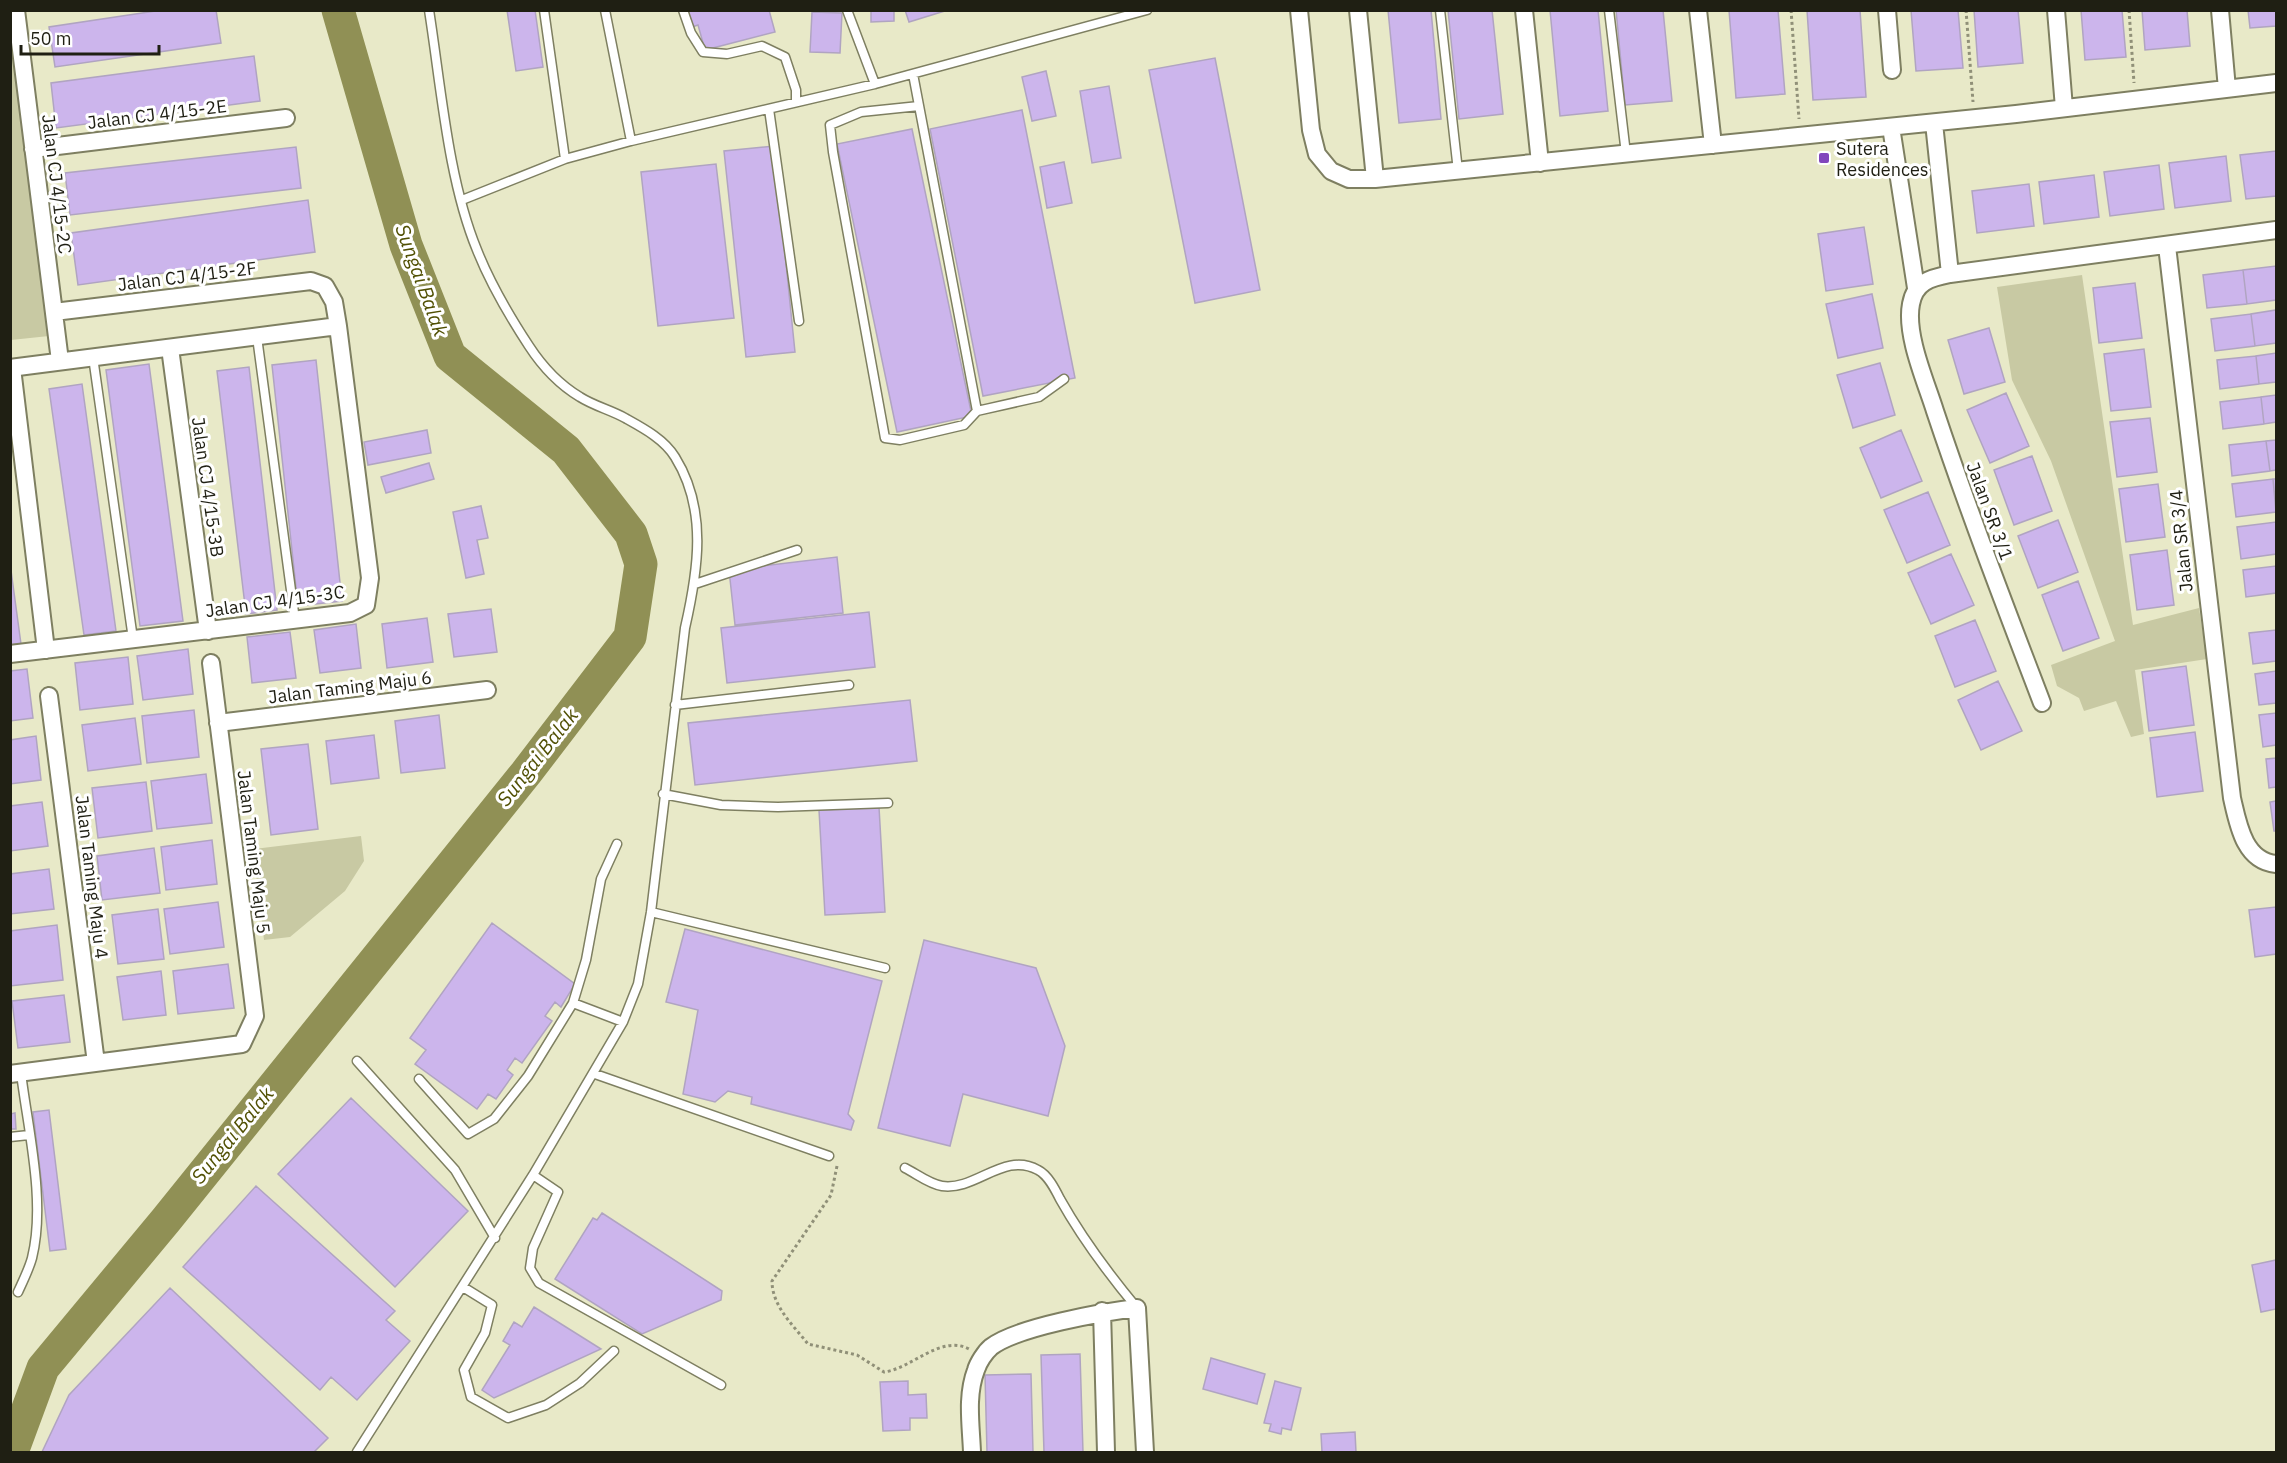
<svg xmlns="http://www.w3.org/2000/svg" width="2287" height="1463" font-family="'IBM Plex Sans',sans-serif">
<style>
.green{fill:#c8c9a3}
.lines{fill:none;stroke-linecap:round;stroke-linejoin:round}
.river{stroke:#909055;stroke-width:33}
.building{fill:#ccb5ec;stroke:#b0a4c1;stroke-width:1.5}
.lane-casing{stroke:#7e7f61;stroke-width:11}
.street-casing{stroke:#7e7f61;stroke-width:20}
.path{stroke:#909078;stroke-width:3;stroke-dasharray:3 3;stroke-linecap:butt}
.lane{stroke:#fff;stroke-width:8}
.street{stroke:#fff;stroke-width:16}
.poi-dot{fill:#8246bc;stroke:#fff;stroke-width:2}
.labels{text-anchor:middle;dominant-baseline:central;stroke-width:6;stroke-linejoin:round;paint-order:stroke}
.street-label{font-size:18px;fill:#1f1f13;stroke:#fff}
.poi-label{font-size:18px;fill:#1f1f13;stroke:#fff;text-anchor:start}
.water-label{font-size:20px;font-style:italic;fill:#515004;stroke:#fff}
</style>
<rect width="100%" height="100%" fill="#e8e9c8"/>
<path class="green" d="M10 43H14L49 336 11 340Z
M2082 275 2133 625 2199 608 2207 659 2135 670 2144 734 2131 737 2116 701 2084 711 2079 698 2057 686 2051 665 2115 641 2051 461 2012 380 1997 287Z
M361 836 364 861 345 891 290 937 264 940 253 849Z"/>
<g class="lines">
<path class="river" d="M12 1452 43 1368 166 1220 526 773 630 637 641 564 631 534 566 450 450 356 406 245 338 10"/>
</g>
<path class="building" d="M162 10H216L221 43 55 67 49 27Z
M507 10H535L543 67 516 71Z
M688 10H769L775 32 705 50 698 25 692 27Z
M871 10H894V21L871 22Z
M905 10H948L909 22Z
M1388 10H1431L1441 119 1399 123Z
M1448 10H1492L1503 114 1459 119Z
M1550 10H1598L1608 111 1560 116Z
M1616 10H1663L1672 101 1625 105Z
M1729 10H1778L1785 94 1736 98Z
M1807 10H1860L1866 97 1813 100Z
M1911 10H1958L1963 68 1916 71Z
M1974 10H2018L2023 63 1978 67Z
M2081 10H2122L2126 57 2085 60Z
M2142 10H2187L2190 46 2145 50Z
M2248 10H2276V26L2250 28Z
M812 12 842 13 840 53 810 52Z
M254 56 260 101 56 128 51 83Z
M1215 58 1260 290 1195 303 1149 70Z
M1046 71 1056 116 1032 121 1022 77Z
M1109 86 1121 158 1092 163 1080 91Z
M1022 110 1075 378 983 396 930 129Z
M912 129 972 416 897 432 837 144Z
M774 146 795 352 746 357 724 151Z
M296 147 301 188 70 215 65 173Z
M2276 151V196L2246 199 2240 155Z
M2226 156 2231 201 2175 208 2169 163Z
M1064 162 1072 203 1047 208 1040 167Z
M716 164 734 318 658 326 641 172Z
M2159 165 2164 209 2110 216 2104 172Z
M2094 175 2099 217 2044 224 2039 182Z
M2029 184 2034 226 1977 233 1972 191Z
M308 200 315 252 78 285 71 233Z
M1864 227 1873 284 1826 291 1818 234Z
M2276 266V300L2247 304 2243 270Z
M2243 270 2247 304 2207 308 2203 275Z
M2135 283 2142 338 2099 343 2093 288Z
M1872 294 1883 348 1838 358 1826 304Z
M2276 310V343L2255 346 2251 314Z
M2251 314 2255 346 2215 351 2211 319Z
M1989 328 2005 382 1964 394 1948 340Z
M2144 349 2151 407 2111 411 2104 354Z
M2276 353V382L2259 384 2256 356Z
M2256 356 2259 384 2220 389 2217 360Z
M316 360 342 601 298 606 272 365Z
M1880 363 1895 415 1853 428 1837 375Z
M149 364 183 621 140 626 106 370Z
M249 367 277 610 246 614 217 371Z
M82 384 116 631 84 635 49 389Z
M2006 393 2029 446 1990 463 1967 410Z
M2276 395V422L2264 424 2261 397Z
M2261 397 2264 424 2223 429 2220 402Z
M2150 418 2157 472 2117 477 2110 422Z
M427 430 431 453 368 465 364 442Z
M1901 430 1922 481 1881 498 1860 448Z
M2276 440V470L2270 471 2266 441Z
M2266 441 2270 471 2232 476 2229 445Z
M2032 456 2052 511 2014 525 1994 470Z
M429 463 434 479 386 493 381 477Z
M2273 479H2276V510Z
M2273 479 2276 512 2236 517 2232 484Z
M2158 484 2165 537 2126 542 2119 489Z
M1928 492 1950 545 1907 563 1884 510Z
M481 506 488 538 477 540 484 574 466 578 453 512Z
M2058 520 2078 572 2038 588 2018 536Z
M2276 522V554L2241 559 2237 527Z
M2167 550 2174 605 2137 610 2130 555Z
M1951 554 1974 605 1931 624 1908 573Z
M837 557 843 613 735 625 729 570Z
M10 563 21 644 10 645Z
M2276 566V593L2246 597 2243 570Z
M2078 581 2099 638 2063 651 2042 595Z
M491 609 497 652 454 657 448 614Z
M869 612 875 667 727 683 721 628Z
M427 618 433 662 387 668 382 624Z
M1975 620 1996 671 1955 687 1935 636Z
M356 624 361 668 320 673 314 630Z
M2276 630V661L2253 664 2249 633Z
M290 632 296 678 252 683 247 637Z
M188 649 193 694 143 700 137 656Z
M128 657 133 704 80 710 75 663Z
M2186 666 2194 725 2149 731 2142 672Z
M27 669 33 718 10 721V671Z
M2276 671V703L2259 705 2255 674Z
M1998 681 2022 731 1981 750 1958 700Z
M910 700 917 761 695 785 688 723Z
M194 710 199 757 147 763 142 716Z
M2276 713V745L2263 747 2259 715Z
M439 715 445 768 401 773 395 721Z
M135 718 141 764 88 771 82 725Z
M2195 732 2203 791 2157 797 2150 738Z
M374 735 379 778 331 784 326 741Z
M36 736 41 780 10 784V740Z
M308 744 318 829 271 835 261 749Z
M2276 758V787L2269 788 2266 759Z
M206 774 212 823 157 829 151 781Z
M146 782 152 831 98 838 92 788Z
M2276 801V831H2274L2270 802Z
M42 802 48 846 10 851V806Z
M879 807 885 912 825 915 819 810Z
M212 840 217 884 166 890 161 847Z
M154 848 160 893 102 900 97 856Z
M49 869 54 909 10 914V874Z
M218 902 224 947 170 954 164 909Z
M2276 907V954L2255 957 2249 910Z
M158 909 164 959 118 964 112 915Z
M492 923 575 984 561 1007 555 1002 545 1016 552 1021 522 1063 515 1058 507 1070 513 1075 496 1099 488 1094 477 1109 415 1064 426 1050 410 1038Z
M57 925 63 980 10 986V931Z
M685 929 882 981 848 1114 854 1121 851 1130 751 1104 752 1097 728 1091 715 1102 683 1094 698 1010 666 1002Z
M924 940 1036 968 1065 1046 1048 1116 963 1094 950 1146 878 1128Z
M228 964 234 1008 178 1014 173 971Z
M161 971 166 1015 123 1020 117 977Z
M64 995 70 1042 18 1048 12 1001Z
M351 1098 468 1211 395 1287 278 1174Z
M49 1110 66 1249 50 1251 33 1112Z
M15 1113 16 1129H10V1114Z
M256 1186 395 1311 386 1320 410 1341 357 1400 331 1377 320 1390 183 1267Z
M602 1213 722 1291 721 1300 642 1334 555 1279 593 1218 597 1220Z
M2276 1260V1309L2261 1312 2252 1265Z
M170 1288 328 1438 314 1452H42L69 1395Z
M534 1307 601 1349 494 1398 482 1390 510 1345 503 1341 514 1322 522 1327Z
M1080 1354 1083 1452H1044L1041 1355Z
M1211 1358 1265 1374 1257 1404 1203 1389Z
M1031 1374 1033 1452H987L985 1375Z
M908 1381V1395L926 1394 927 1418H910V1430L883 1431 880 1382Z
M1275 1381 1301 1388 1291 1430 1282 1428 1281 1434 1269 1431 1271 1424 1264 1423Z
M1355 1432 1356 1452H1322L1321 1434Z"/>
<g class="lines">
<g class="lane-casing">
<path id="lane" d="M544 10 565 159
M605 10 631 141
M683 10 691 33 703 52 727 54 762 46 785 57 796 90V102
M847 10 875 84
M1440 10 1458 171
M1609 10 1626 154
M913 74 977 411
M919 106 861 112 830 125 833 152 885 438 900 440 964 425 977 411 1039 397 1064 379
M769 109 799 321
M462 200 565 159 631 141 875 84 1147 10
M257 337 295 620
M93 357 133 639
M695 584 797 550
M675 705 849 685
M663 794 721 805 778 807 888 803
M651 912 885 968
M573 1003 586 960 601 879 617 844
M357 1061 455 1170 495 1238
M595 1074 829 1156
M419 1079 468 1134 494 1119 528 1076 573 1003 623 1022
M10 1137 29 1135
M905 1168C917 1174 929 1184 942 1186 976 1191 1004 1151 1038 1170 1048 1175 1055 1189 1060 1199 1083 1240 1107 1272 1137 1308
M533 1175 558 1192 533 1248 530 1268 539 1283 721 1385
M463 1287 492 1305 485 1333 464 1370 471 1397 508 1418 546 1405 580 1383 614 1351
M18 1292C23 1281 29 1269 32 1258 46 1202 28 1130 21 1073
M357 1452 533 1175 623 1022 638 984 651 912 685 628C698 571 708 510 675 457 664 439 643 428 625 418 611 410 594 406 580 397 560 385 542 366 529 346 510 317 490 283 477 250 448 180 441 86 429 10"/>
</g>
<g class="street-casing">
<path id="street" d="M16 10 60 361
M1299 10 1311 130 1317 154 1331 171 1349 179H1375L2016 114 2276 83
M1358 10 1375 179
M1524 10 1540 163
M1698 10 1713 145
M1887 10 1892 70
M2056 10 2064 108
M2220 10 2227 89
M1934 123 1950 274
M1891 127 1916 288
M33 149 286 118
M2167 246 2232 798C2238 824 2244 861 2276 864
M170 348 208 631
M10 368 338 326
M12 368 46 650
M10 654 350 613 366 605 370 578 338 326 334 302 325 286 311 281 54 312
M49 696 96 1063
M2042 703C2005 606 1968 510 1935 411 1926 382 1905 335 1911 304 1915 282 1930 278 1950 274L2276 230
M218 723 487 690
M10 1074 242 1044 255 1016 211 663
M1102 1311 1106 1452
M972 1452C971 1425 966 1396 976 1370 978 1363 985 1352 991 1347 1017 1327 1103 1312 1137 1308L1145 1452"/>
</g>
<path class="path" d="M1791 10 1799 119
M1966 10 1973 102
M2129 10 2134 83
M837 1166 831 1195 772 1281C772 1306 793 1325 808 1344L857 1355 884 1372C911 1369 941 1334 969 1349"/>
<use href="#lane" class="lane"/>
<use href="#street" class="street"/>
</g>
<rect class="poi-dot" x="1818" y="152" width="12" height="12" rx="3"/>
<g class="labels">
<g class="street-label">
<text transform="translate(157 114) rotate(-7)">Jalan CJ 4/15-2E</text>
<text transform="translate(57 184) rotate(83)">Jalan CJ 4/15-2C</text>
<text transform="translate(187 276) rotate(-7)">Jalan CJ 4/15-2F</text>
<text transform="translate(208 487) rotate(82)">Jalan CJ 4/15-3B</text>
<text transform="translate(1990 511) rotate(70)">Jalan SR 3/1</text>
<text transform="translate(2181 541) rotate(-96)">Jalan SR 3/4</text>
<text transform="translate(275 601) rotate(-8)">Jalan CJ 4/15-3C</text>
<text transform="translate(350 687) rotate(-7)">Jalan Taming Maju 6</text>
<text transform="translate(254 852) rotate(83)">Jalan Taming Maju 5</text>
<text transform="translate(92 877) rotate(83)">Jalan Taming Maju 4</text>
</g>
<g class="poi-label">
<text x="1836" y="148">Sutera<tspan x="1836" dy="21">Residences</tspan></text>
</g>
<g class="water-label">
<text transform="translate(422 280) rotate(70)">Sungai Balak</text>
<text transform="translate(537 757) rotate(-52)">Sungai Balak</text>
<text transform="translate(232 1135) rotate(-51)">Sungai Balak</text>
</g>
</g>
<rect width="2287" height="1463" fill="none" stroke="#1f1f13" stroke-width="24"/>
<path d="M21 45v9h138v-9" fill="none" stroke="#1f1f13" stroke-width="3"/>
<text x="30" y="45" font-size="18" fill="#1f1f13" stroke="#ffffff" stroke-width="4.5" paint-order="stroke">50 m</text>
</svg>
